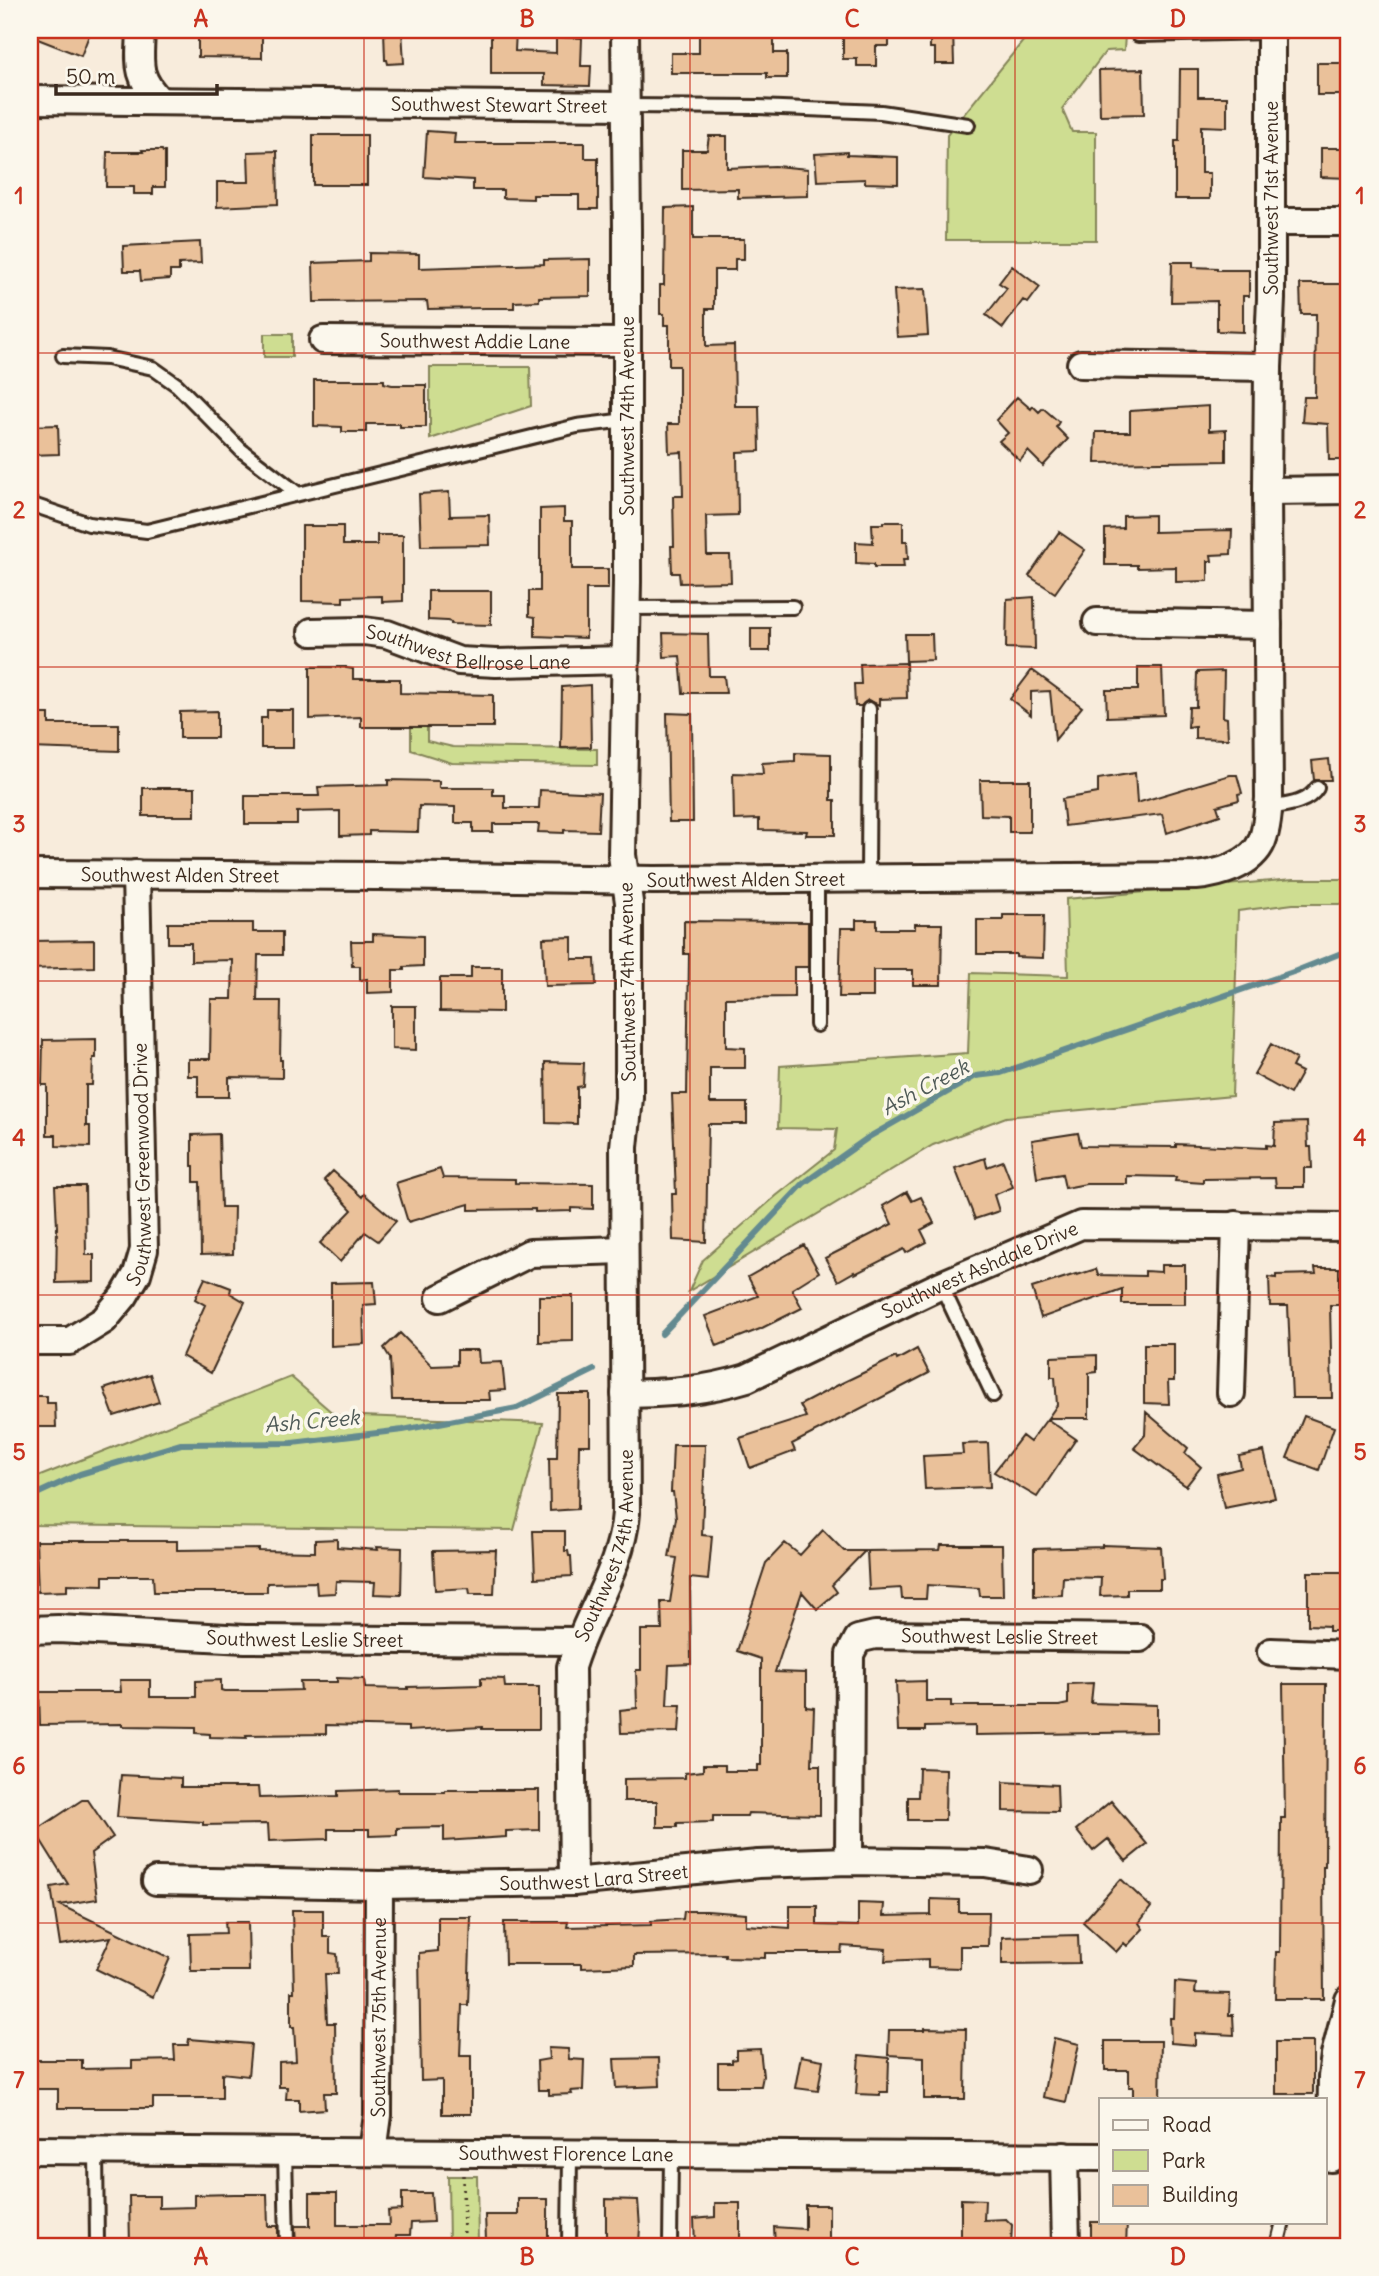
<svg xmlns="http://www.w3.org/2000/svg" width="1379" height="2276" font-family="Delius,sans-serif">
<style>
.green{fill:#cedd91;stroke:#848458;stroke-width:2}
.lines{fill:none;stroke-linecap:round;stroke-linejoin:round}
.stream{stroke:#638a90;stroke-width:6}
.building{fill:#eac19a;stroke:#3b2a1e;stroke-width:2}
.service-casing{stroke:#3b2a1e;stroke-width:18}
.minor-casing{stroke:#3b2a1e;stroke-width:32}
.path{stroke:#3b2a1e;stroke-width:3.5;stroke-dasharray:2 5;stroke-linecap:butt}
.service{stroke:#fbf7ec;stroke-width:12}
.minor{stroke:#fbf7ec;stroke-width:26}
.grid{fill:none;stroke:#c8321e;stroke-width:2;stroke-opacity:0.55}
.labels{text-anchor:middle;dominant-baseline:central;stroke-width:7;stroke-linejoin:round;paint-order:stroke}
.street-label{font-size:19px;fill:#3b2a1e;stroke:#fbf7ec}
.water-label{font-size:21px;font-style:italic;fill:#4f5a57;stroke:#fbf7ec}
.neatline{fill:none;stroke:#c8321e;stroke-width:2.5}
.grid-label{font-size:23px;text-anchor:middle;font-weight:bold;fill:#c8321e}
</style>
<rect width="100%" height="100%" fill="#f8ecdc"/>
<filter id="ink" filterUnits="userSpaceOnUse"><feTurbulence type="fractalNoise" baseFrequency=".0143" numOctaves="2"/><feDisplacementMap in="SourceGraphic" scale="14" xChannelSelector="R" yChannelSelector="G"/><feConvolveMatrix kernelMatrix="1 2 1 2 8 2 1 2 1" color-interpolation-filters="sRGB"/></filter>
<g filter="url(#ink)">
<path class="green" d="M1032 30H1094L1091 35H1125L1124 50 1106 51 1062 109 1072 132H1096V240H946L947 135Z
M264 334H292V357H264Z
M430 367H530L531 406 430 439Z
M411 718H427V741L453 747 597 749V765L452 763 411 750Z
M1293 879H1349V904H1293L1238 911 1232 1096 1006 1117 933 1145 689 1291 703 1260 776 1196 834 1150 837 1129 778 1128 780 1066 968 1053 971 973 1068 976 1066 899Z
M291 1377 335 1415 543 1423 514 1530 30 1525V1480Z
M1345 1519H1349V1580H1345Z
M448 2176H477L478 2246H449Z"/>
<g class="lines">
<path class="stream" d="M662 1334 804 1183 869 1137 976 1076 1001 1073 1296 971 1349 950
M30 1497 80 1474 181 1444 292 1443 403 1430 517 1408 594 1370"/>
</g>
<path class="building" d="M30 30H91L81 56 30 36Z
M198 30 262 31V58L198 57Z
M384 30H402L404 63 388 64 387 60H385Z
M491 30H516L515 51 556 53V37L582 38 581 66H591L590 86 544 85V74H491Z
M699 30H774V53H787V78H767V73H671V53H699Z
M857 30H889V46H876V66H857V59H843V33H857Z
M930 30H953L954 64H935V48H930Z
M1317 63H1349V95H1317Z
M1143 69 1144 114 1100 115 1099 70Z
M1180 69H1198V97H1227V127L1201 126V173H1210V199H1175V141H1179Z
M427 131 455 133 454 143H585V158H598V209H579V195H533V199L503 198V190H473V180L424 177Z
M313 135H367V185H313Z
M709 136H727V168L775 166 808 169V196L738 198V189L682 190V150H707Z
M1321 148H1349V178L1321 177Z
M142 150H162L163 152H165V187H153V194H134V187H106L107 152H143Z
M277 151 278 204 217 207V182H249L248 152Z
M847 152V155L898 157V184L865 183V179L817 181 815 154Z
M693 207V239H744V259H735V270H714V309H706V346L734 345 735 406H759L760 451 737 452 738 515 706 516 707 555H730L731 582 680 583 679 573H672L671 546H674L673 496H683L682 452 669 453 668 424H679V366H669V325H664V314H660V285H664L665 208Z
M200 242 201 263 179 264V271H170V279L141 281 140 271H124L123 246Z
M369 253 419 254V268L544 264V260L590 259V296L539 297V301L514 302V308H486L428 309 427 301 314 302 313 263 369 261Z
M1172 262H1193V267L1217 268V270H1249V296H1243V332L1217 331V301L1171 302Z
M1012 266 1040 287 1028 303 1023 300 1003 328 986 315 1007 288 999 283Z
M1300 284H1349V460H1329L1328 424 1302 422 1304 397H1315L1316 314H1301Z
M925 289 928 335 897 337 894 290Z
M314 380H384V383L392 385H426V427H400V424H366V432H342V427L314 426Z
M1017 397 1031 409 1033 406 1039 412 1043 408 1059 422 1056 427 1068 439 1043 466 1028 451 1020 461 999 441 1008 433 996 420Z
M1209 406V431L1226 430V461L1095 463 1096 432H1130V411Z
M58 425 59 454 30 455V426Z
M449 492 450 516 489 515 490 545 421 546 419 494Z
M564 508V521H572V569H608V589H586V638L535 636V617L529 616V591H540V509Z
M1154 515V532L1232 530 1231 554 1211 555 1212 561H1208V581L1176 582V567L1137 568V565H1105V529L1123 528V516Z
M883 522H903V541H907L908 559H903L904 567H874V564L856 563V542L873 543 872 524H883Z
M302 526H343V545H377V535H403V601L382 602V596L343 597V602L302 601Z
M1059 532 1085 550 1055 593 1029 576Z
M428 591H491V625L451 624V622L447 621 428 620Z
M1034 597 1035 649 1006 648 1007 599Z
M751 628H770V651H751Z
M663 633 708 634 709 676H724L726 693H683L680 656 664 657Z
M905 634H932L933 660 906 661Z
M906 663 907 698 879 699V705L868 700 861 706H855L854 684H861L860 664Z
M310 667H346V668L353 669V679H400V693L493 695V727H361V717L310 719Z
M1138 667H1162L1164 715 1107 717 1106 690H1138Z
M1032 670 1082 707 1055 740 1050 691 1031 692V715L1010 699Z
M1224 671 1223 717 1227 718 1228 739 1195 738V726L1188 727 1189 707H1196L1197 672Z
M590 685 591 747 561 748 562 687Z
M267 710H293V748H261V718H267Z
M217 711V738H180V712Z
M667 713 692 714 693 822H669Z
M30 714H49V724H119V751L30 748Z
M795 753 831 754V800H835V835H806L807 831 759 830V819L734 820 733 773 763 774 762 763 795 761Z
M1329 759 1331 780H1314L1312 761Z
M1135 773 1137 803 1230 775H1237L1242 793 1238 794 1239 800 1217 806 1220 815 1167 833 1162 814 1065 826 1062 799 1098 793V779Z
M388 780 439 781V788H493V795H505V808H539L540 790 600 793 598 831 564 830V833L538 832 539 824H493V832H473V823H455V807L419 806 418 832 369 831V835L340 836V811L297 812V824H245V796H319L318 787 388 785Z
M980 780H1030V832H1009V816L981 815Z
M143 788H195V816H143Z
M1003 915H1044L1043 958 1016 957V954H977V920H1003Z
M856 920H877V929H915V924H942L941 985H913V970H873V997H839L841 928H856Z
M684 921 808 922V967H794V997L726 998V1047L745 1048V1068H710V1103H747V1124H708L706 1242 673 1240 672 1194H676L672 1094H687L689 954H684Z
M168 923H253V932H282V955H258L257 1001H281L280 1060H282V1078L229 1077V1097H198V1076H188V1059H210L211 999H232L233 960 191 961V943H168Z
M373 934 423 936V966L404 967V970H393V992L367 993V979L360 980V966H352L351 941H373Z
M572 937V959H595L596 985 545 986 543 938Z
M94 940V967L30 969V947L32 946V941Z
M471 967H502V1012L440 1011V978H471Z
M392 1006H416V1050L392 1049Z
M96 1039V1058H93L92 1085H86V1126H90V1147L56 1146V1135H47V1085H42L43 1040Z
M1271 1044 1296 1059 1292 1067 1302 1072 1290 1094 1254 1074Z
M545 1062 584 1063 583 1086 577 1087V1124L546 1123Z
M1307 1122 1308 1147H1311L1312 1168H1304V1187H1276L1275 1178 1203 1179V1183L1175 1181 1176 1177 1127 1176V1184H1086L1065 1188 1062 1174 1037 1178 1032 1140 1078 1133 1081 1146 1176 1147V1144L1266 1148V1145L1274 1146 1275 1123Z
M219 1134 221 1207H234L233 1254 201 1255 200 1182H194V1166H192V1135Z
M985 1158 987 1167 1003 1161 1013 1187 994 1195 999 1211 975 1219 955 1168Z
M440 1169 443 1178 515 1179V1183L593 1184V1209L571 1208V1211L535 1212V1209L469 1210V1204L408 1222 396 1183Z
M333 1171 362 1197 364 1194 396 1221 378 1241 365 1232 340 1262 320 1243 352 1210 324 1180Z
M55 1186H85L86 1255H94V1282L56 1283 57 1227Z
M907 1192 912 1201 921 1197 934 1223 921 1230 927 1242 906 1253 904 1249 855 1274 854 1272 838 1281 825 1258 892 1224 883 1206Z
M804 1245 819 1272 792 1289 802 1308 760 1329 717 1346 705 1316 758 1296 748 1277Z
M1161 1265H1185V1304H1122V1289L1041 1318 1032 1288 1076 1274 1077 1275 1096 1269 1098 1275 1145 1276V1271L1161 1272Z
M1315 1268H1339V1305H1330L1332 1398H1292L1288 1306H1270L1269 1277 1276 1278V1275L1316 1274Z
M205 1278 231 1288 230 1293 245 1302 211 1373 182 1356 205 1305 195 1299Z
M374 1282 376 1304 363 1305 364 1344 331 1346V1283Z
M539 1296H573V1341L539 1342Z
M400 1333 432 1366 457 1365V1350H478L479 1363 502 1362 505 1390 489 1391 490 1400H392L390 1358 384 1348Z
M1144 1344H1174V1381H1168L1169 1404 1144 1403Z
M917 1349 929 1373 792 1444 795 1451 750 1468 740 1438 806 1417 800 1405 842 1383 896 1357 897 1360Z
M1097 1355V1372L1089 1373V1418H1048L1057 1405 1055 1377H1051V1357Z
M150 1374 159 1402 114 1416 104 1389Z
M558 1394H590V1445H579L578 1509 550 1511 549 1458H557Z
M30 1396H47V1403H55L56 1427H30Z
M1146 1412 1188 1448 1185 1453 1201 1467 1186 1486 1134 1448 1145 1435Z
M1304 1416 1334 1427 1319 1470 1287 1458Z
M1047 1419 1076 1439 1037 1497 994 1472 1022 1436 1030 1442Z
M988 1443 990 1487 925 1489 923 1456 963 1454 962 1444Z
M673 1445H705L702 1535 712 1536 708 1580 690 1578 691 1664 669 1665 667 1705H681L679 1732 621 1733 620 1710 637 1708 636 1670H641V1630H662L661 1602H670L677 1558 669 1557 676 1518 673 1492H671Z
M1264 1451 1275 1498 1224 1508 1217 1474 1241 1468 1239 1456Z
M823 1530 844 1551H865L832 1585 837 1592 817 1609 802 1592 775 1672 806 1673V1707L814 1708 812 1765H820V1815L748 1813 747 1816H713V1822L677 1823V1827H657V1801H624V1779L685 1778V1773L703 1771V1765H725V1771H758V1765H761V1659L737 1651 766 1563 785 1543 800 1555Z
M533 1531H565V1551H568L569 1556H571L572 1576 535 1578Z
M337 1539V1547L378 1550 377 1547 402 1548 401 1595 374 1594 375 1582 336 1581 335 1593 317 1594 316 1582 267 1583V1592H154L153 1576H103V1585L67 1584V1591L38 1592 36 1541H177V1550L259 1549V1551L315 1552V1540Z
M941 1545H1002L1003 1596H980L979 1588 927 1585 926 1599H902L901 1588 869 1590 867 1551 940 1550Z
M1102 1545 1161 1547 1163 1579H1160V1589H1127V1595L1100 1596 1101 1578 1063 1577 1062 1595 1034 1596V1549L1102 1547Z
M496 1550 494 1594H470L469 1588 435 1590 433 1551Z
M1308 1572H1346V1631H1329V1626L1308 1625Z
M337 1678 364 1679 365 1688 408 1689V1687L481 1685V1678L504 1679 505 1687H539V1729H482V1727L408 1731V1727L326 1725V1734L246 1735 247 1738 210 1737V1734L196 1733V1727L122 1726V1724L40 1725 39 1692H121L120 1680H150V1697H196V1681L221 1680V1690L224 1691H267L301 1690 300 1682H337Z
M926 1681V1701H951V1706H1059L1068 1704V1684L1093 1683 1091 1703 1157 1705V1732L975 1735V1726L925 1727V1731H898L896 1682Z
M1283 1684H1326L1325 1866H1323L1324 1999H1275L1276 1952H1280L1281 1818H1285Z
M919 1768 946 1769 945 1820H908V1797H918Z
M121 1775 181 1778V1787H258L259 1798 338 1796V1791L398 1789V1792H445V1790H539V1830L506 1831V1837L444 1841V1827L397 1828V1835L369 1836V1829H328V1839L269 1841 268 1824 203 1825V1822L117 1817Z
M1003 1782 1057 1785 1058 1812 1003 1811Z
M82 1800H88L113 1837 91 1853 97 1899 60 1905 170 1958 153 1997 96 1969 111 1937 60 1945 51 1887 68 1884 35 1831Z
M1111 1801 1147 1844 1126 1861 1108 1839 1093 1851 1076 1830Z
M1121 1879 1151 1907 1139 1923 1143 1929 1127 1946 1124 1943 1116 1952 1083 1922Z
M931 1899 959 1900V1912H989L988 1946H960V1968L928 1967V1959L885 1961 886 1949 842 1946 841 1953H765V1958L725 1957V1954L634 1955V1966L582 1968V1964H505L504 1922H568L567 1927 651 1925V1921L683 1919 684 1911H707L746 1914V1925L790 1928V1906H817V1925L858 1926V1903L884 1904 883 1916 931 1915Z
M292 1910H323V1937H330V1953L337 1954 338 1974H325L327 2023H335L336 2093H324L325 2109 299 2111V2099H286L287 2087H279V2062L296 2061 294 2027H291V1992H294Z
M438 1917H471L468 2005H462L460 2056H471V2114H442V2080L421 2081 419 1953 438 1951Z
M225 1922H248L249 1971H191L190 1934 226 1933Z
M1078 1935 1079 1963 1002 1964V1937Z
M1175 1982 1196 1984 1195 1993 1230 1994 1229 2015H1233L1234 2035 1195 2033V2045L1171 2043 1170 2018H1174Z
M924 2028 966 2029 965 2099H924V2057L888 2055 889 2030H924Z
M1054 2038 1079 2044 1066 2102 1043 2097Z
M189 2039 251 2044 248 2076 222 2073V2098H153V2108H58V2089H30V2060H82V2069L132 2068V2061L175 2060 174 2045H188Z
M1105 2041H1161L1160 2099H1133V2087H1129V2070H1105Z
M1276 2042H1313V2094H1276Z
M548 2048 568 2049 569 2059 584 2060 583 2090 571 2091 572 2094 549 2095V2090H538L537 2061 549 2059Z
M760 2049 763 2076 761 2086H718V2063H732V2060L736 2059V2050Z
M859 2055 889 2058 888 2092H880V2095L856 2094Z
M801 2056 823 2060 818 2091 795 2088Z
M659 2058 660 2086 616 2088 614 2059Z
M310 2193H337V2225H389L388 2211 402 2210V2193H431L433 2222 411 2223 410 2235H396L395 2246H296L295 2226H310Z
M234 2194H267L268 2226H278V2246H130L129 2196H159V2208L194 2207V2195Z
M518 2199H548V2246H523V2241L486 2240 485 2215H518Z
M606 2199 638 2200 640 2227 639 2243H637V2246H606Z
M961 2199 985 2200 984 2220 1006 2219 1012 2225 1011 2246H961Z
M715 2203H740V2246H695L694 2219 715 2217Z
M805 2205H829V2246H775L774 2227 805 2229Z
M1091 2222H1127L1126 2246H1091Z"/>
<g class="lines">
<g class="service-casing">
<path id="service" d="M1138 35 1271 32
M625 106 757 107 881 112 968 125
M63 356 107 358 153 368 177 385 241 450 297 493
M33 505 89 524 147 531 577 426 626 420
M626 608 793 607
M1268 808C1285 805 1307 804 1317 788
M868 878 869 709
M817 1025V879
M941 1285 993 1395
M96 2150 97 2246
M285 2151 287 2246
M569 2246 570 2154
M670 2246 671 2154
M1277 2246 1283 2222"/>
</g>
<g class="minor-casing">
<g id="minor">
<path d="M141 30C140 62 135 76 160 101"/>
<path id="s1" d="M30 100 625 106"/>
<path d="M1271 222H1349"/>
<path id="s2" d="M323 340 627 342"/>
<path d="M1081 364 1268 367"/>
<path d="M1267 491 1349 490"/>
<path d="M1097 622 1268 625"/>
<path id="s3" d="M312 632 364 631 387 634 459 661 496 663 625 660"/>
<path id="s4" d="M30 874 378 876 654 880 1196 876C1218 874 1252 865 1262 841 1267 828 1268 813 1269 798L1267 491 1268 367 1271 299V30"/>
<path d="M440 1298 530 1253 624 1250"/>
<path id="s5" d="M30 1341H70L104 1320 124 1296 137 1274 144 1250 136 874"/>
<path d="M1231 1393 1236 1225"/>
<path id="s6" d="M625 1394C670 1393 704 1391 747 1378L941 1285 1081 1225 1349 1227"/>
<path id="s7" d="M30 1630 58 1629 245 1639 579 1641"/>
<path d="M1271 1652 1349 1655"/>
<path id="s8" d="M849 1861 850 1654 858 1639 875 1635 1140 1638"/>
<path id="s9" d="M156 1881 379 1885 573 1882 758 1864 849 1861 985 1863 1029 1870"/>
<path id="s10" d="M573 1882 571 1667C586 1615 622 1568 626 1513L624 1147 629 1098V902L622 855 627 582V229L625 30"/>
<path id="s11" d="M30 2150 1101 2157"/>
<path id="s12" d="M373 2152 378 2115 379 1885"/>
<path d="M1064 2156 1066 2246"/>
<path d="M1331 2158 1332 2077 1335 2055 1349 2000"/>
</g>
</g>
<path class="path" d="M463 2175 464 2246"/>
<use href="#service" class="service"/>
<use href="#minor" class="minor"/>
</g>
</g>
<path class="grid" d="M364 30V2246M690 30V2246M1015 30V2246M30 353H1349M30 667H1349M30 981H1349M30 1295H1349M30 1609H1349M30 1923H1349"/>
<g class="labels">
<g class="street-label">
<text stroke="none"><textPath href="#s1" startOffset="469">Southwest Stewart Street</textPath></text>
<text transform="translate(1271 198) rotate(-90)">Southwest 71st Avenue</text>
<text stroke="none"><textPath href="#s2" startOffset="152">Southwest Addie Lane</textPath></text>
<text transform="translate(627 416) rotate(-90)">Southwest 74th Avenue</text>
<text stroke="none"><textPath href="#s3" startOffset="159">Southwest Bellrose Lane</textPath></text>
<text stroke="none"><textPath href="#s4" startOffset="150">Southwest Alden Street</textPath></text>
<text stroke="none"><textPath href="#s4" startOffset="716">Southwest Alden Street</textPath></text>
<text transform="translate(627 982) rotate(-91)">Southwest 74th Avenue</text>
<text stroke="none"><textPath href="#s5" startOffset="247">Southwest Greenwood Drive</textPath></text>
<text stroke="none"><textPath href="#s6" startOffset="380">Southwest Ashdale Drive</textPath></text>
<text stroke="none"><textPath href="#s10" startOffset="343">Southwest 74th Avenue</textPath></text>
<text stroke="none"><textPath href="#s8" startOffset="366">Southwest Leslie Street</textPath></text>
<text stroke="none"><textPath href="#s7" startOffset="275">Southwest Leslie Street</textPath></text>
<text stroke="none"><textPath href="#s9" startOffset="438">Southwest Lara Street</textPath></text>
<text stroke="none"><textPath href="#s12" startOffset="135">Southwest 75th Avenue</textPath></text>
<text stroke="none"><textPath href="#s11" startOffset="536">Southwest Florence Lane</textPath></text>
</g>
<g class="water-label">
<text transform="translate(925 1087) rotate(-28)">Ash Creek</text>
<text transform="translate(312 1421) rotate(-5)">Ash Creek</text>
</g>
</g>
<rect width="1379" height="2276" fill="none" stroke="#fbf7ec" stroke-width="77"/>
<rect x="1099" y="2098" width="228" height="126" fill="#fbf7ec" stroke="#aea59a" stroke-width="2"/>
<rect x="1113" y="2120" width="35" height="10" fill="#fbf7ec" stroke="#aea59a" stroke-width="2"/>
<text x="1162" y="2132" font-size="21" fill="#3b2a1e">Road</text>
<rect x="1113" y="2150" width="35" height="21" fill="#cedd91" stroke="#aea59a" stroke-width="2"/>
<text x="1162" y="2168" font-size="21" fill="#3b2a1e">Park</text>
<rect x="1113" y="2185" width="35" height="21" fill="#eac19a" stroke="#aea59a" stroke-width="2"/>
<text x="1162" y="2202" font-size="21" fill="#3b2a1e">Building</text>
<path d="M56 84v10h161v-10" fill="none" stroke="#3b2a1e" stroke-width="3.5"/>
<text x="66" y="84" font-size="21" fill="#3b2a1e" stroke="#fbf7ec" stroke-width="5" paint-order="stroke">50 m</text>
<rect x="38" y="38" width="1302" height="2200" class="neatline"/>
<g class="grid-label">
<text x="201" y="27">A</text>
<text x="527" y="27">B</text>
<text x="852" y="27">C</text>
<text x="1178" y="27">D</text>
<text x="19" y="204">1</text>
<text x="1360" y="204">1</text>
<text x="19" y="518">2</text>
<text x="1360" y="518">2</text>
<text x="19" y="832">3</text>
<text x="1360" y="832">3</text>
<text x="19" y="1146">4</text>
<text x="1360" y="1146">4</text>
<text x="19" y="1460">5</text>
<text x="1360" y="1460">5</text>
<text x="19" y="1774">6</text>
<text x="1360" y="1774">6</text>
<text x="19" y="2088">7</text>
<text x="1360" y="2088">7</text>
<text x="201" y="2265">A</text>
<text x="527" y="2265">B</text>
<text x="852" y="2265">C</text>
<text x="1178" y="2265">D</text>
</g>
</svg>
